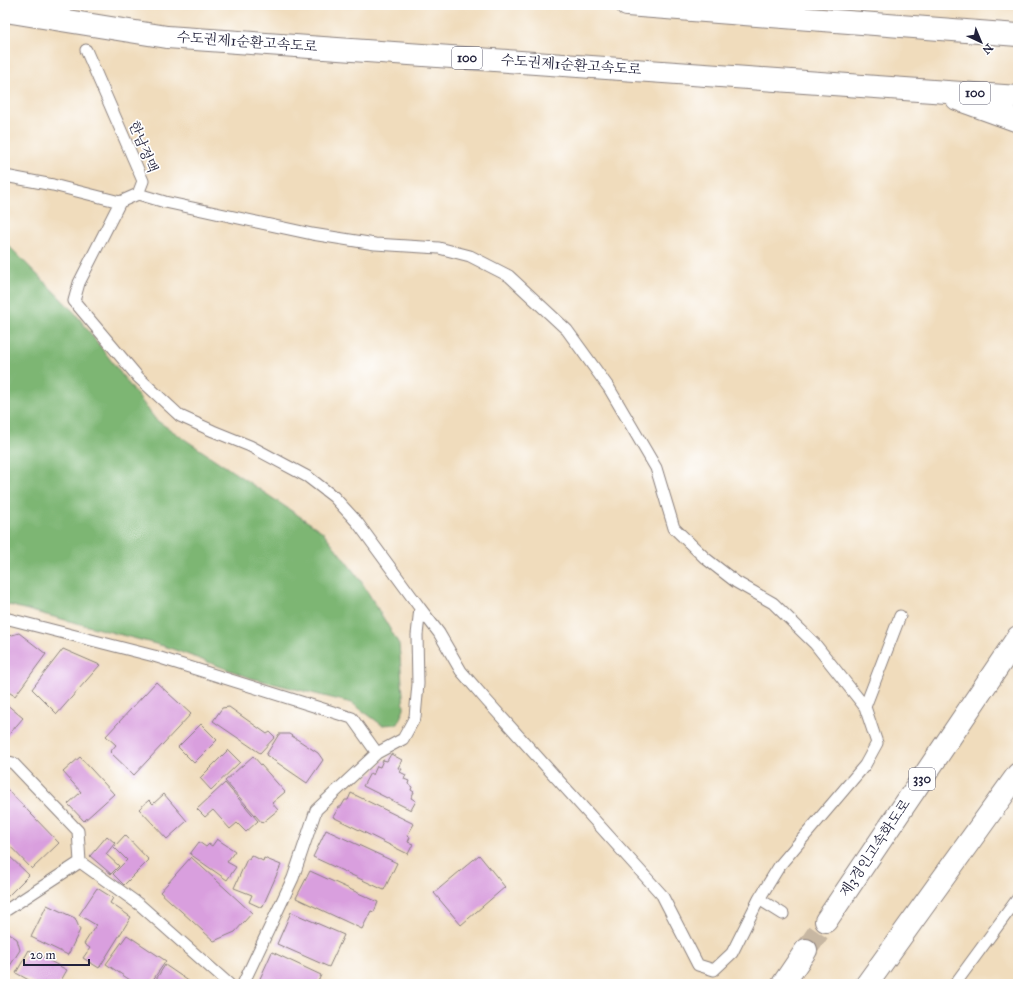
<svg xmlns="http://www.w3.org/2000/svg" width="1023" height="989" font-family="'IM FELL Great Primer','Noto Serif KR',serif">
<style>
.forest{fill:#7db673;stroke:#506c57}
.building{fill:#d99fde}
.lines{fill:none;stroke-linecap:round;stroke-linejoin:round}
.highway-tunnel{stroke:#c7b7a2;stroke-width:22;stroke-dasharray:22 11;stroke-linecap:butt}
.lane-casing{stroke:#897f7c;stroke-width:13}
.highway-casing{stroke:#897f7c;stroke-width:24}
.lane{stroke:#fff;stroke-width:11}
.highway{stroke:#fff;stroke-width:22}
.labels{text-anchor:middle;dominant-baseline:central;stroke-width:3.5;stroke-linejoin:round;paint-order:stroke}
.shield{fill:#fff;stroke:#646476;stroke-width:1}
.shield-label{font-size:13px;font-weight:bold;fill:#22223b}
.street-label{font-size:14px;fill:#22223b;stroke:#fff}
</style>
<rect width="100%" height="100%" fill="#fff"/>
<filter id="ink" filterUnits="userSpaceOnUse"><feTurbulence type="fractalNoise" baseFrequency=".025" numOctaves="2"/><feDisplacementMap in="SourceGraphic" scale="8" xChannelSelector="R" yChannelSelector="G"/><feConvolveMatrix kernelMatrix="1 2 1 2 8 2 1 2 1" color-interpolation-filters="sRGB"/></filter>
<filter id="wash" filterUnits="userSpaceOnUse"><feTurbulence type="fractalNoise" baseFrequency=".012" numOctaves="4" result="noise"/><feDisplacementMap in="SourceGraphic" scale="16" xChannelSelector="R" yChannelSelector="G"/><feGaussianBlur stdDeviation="0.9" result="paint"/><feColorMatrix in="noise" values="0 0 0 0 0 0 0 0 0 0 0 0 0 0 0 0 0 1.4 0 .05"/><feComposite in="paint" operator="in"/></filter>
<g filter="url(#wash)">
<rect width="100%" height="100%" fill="#f0dcbc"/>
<path class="forest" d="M5 242 75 313 156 420 323 532 361 581 399 644 404 708 398 724 382 725 352 703 251 678 167 647 5 604Z"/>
<g id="blocks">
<path class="building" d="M19 633 46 654 15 696 5 690V637Z
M63 649 100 665 57 714 32 689Z
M156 682 191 714 134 775 110 752 116 745 106 736Z
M5 703 23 718 5 739Z
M229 707 267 734 270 732 275 737 260 753 213 721 222 708Z
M201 724 217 740 194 763 178 747Z
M279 734H289L318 753 323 760 307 783 266 755Z
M228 750 240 762 211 790 200 778Z
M391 754 402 760 398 768 402 769 400 772 406 775 404 779 409 781 408 784 412 787 411 790 414 792 411 798 416 801 411 810 363 786 370 773 373 775 377 766 380 767 383 760 387 761Z
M253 756 285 792 272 803 278 810 262 823 225 781Z
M80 757 114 794 84 821 68 804 81 792 63 772Z
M225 783 258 821 246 832 237 823 230 829 213 810 205 817 197 809Z
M5 787 59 843 32 869 5 841Z
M351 793 414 824 407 836 410 837 408 842 413 844 408 854 333 817 339 807H341L345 800H348Z
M164 794 187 821 167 839 139 809 149 800 153 804Z
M326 830 397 863 384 890 313 857Z
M125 835 149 860 124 885 113 874 127 860 114 847Z
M107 836 115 843 106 854 119 866 111 874 90 856Z
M217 839 235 851 227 862 236 867 227 880 190 854 199 842 206 847 209 844 212 846Z
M5 852 29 875 7 897 5 895Z
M251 855 263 861 264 858 281 865 262 908 249 902 252 895 234 888 247 859H249Z
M479 855 505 887 461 925 434 893Z
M191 857 252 913 235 932 214 941 160 892Z
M310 871 378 902 374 912 371 911 362 929 296 898Z
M97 888 113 898 110 903 131 917 99 968 83 958 90 948 84 944 96 925 79 915Z
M47 905 75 918 80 930 68 955 31 937Z
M291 912 344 935 329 967 277 944Z
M5 931 17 939 20 950 8 969 5 967Z
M127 935 166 961 150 984H136L106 964Z
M29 950 67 970 59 984H36L16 973Z
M272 952 321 975 317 984 258 983Z
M165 965 193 984H153Z"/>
</g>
</g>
<g filter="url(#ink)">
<use href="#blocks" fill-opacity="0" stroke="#897f7c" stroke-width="1"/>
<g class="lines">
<path class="highway-tunnel" d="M806 950 826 921"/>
<g class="lane-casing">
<path id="lane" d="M5 176 53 185 120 202 138 194 143 181 86 50
M138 194 165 202 312 234 375 244 439 248 470 256 509 276 567 330 609 388 656 468 674 528 705 558 736 582 773 603 815 644 865 707 877 743 865 765 780 865 759 899 732 953 714 970 698 965 662 895 487 701 461 671 439 633 420 608 417 635 418 684 415 717 403 739 377 753 316 810 293 878 243 984
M120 202 79 283 74 301 138 377 180 416 213 431 250 446 308 477 334 497 357 522 420 608
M5 618 154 656 352 718 377 753
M865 707 900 616
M5 761 13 763 78 831 80 862
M759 899 783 914
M5 911 80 862 140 905 229 984
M955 984 1018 898"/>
</g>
<g class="highway-casing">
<path id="highway" d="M627 5 1018 35
M5 11 167 37 1018 97
M957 99 1018 121
M826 921 1018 637
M783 984 806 950
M867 984 1018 774"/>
</g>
<use href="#lane" class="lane"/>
<use href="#highway" class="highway"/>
</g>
</g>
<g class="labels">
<g class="shield">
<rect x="452" y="47" width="30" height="22" rx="3"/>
<rect x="960" y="82" width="30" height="22" rx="3"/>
<rect x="909" y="768" width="26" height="22" rx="3"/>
</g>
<g class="shield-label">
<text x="467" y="58">100</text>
<text x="975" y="93">100</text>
<text x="922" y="779">330</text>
</g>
<g class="street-label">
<text transform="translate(247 42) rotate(4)">수도권제1순환고속도로</text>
<text transform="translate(571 65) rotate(4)">수도권제1순환고속도로</text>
<text transform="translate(143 147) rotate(68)">한남정맥</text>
<text transform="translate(875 848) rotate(-56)">제3경인고속화도로</text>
</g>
</g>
<rect width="1023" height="989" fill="none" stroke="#fff" stroke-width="20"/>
<g transform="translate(981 42) rotate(136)" stroke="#ffffff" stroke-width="3" paint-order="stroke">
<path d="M0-3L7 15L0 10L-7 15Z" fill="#22223b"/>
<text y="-6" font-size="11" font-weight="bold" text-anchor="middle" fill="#22223b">N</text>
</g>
<path d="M24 959v6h65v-6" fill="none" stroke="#22223b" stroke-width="2"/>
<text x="30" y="959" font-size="12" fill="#22223b" stroke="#ffffff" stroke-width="3" paint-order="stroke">20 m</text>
</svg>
